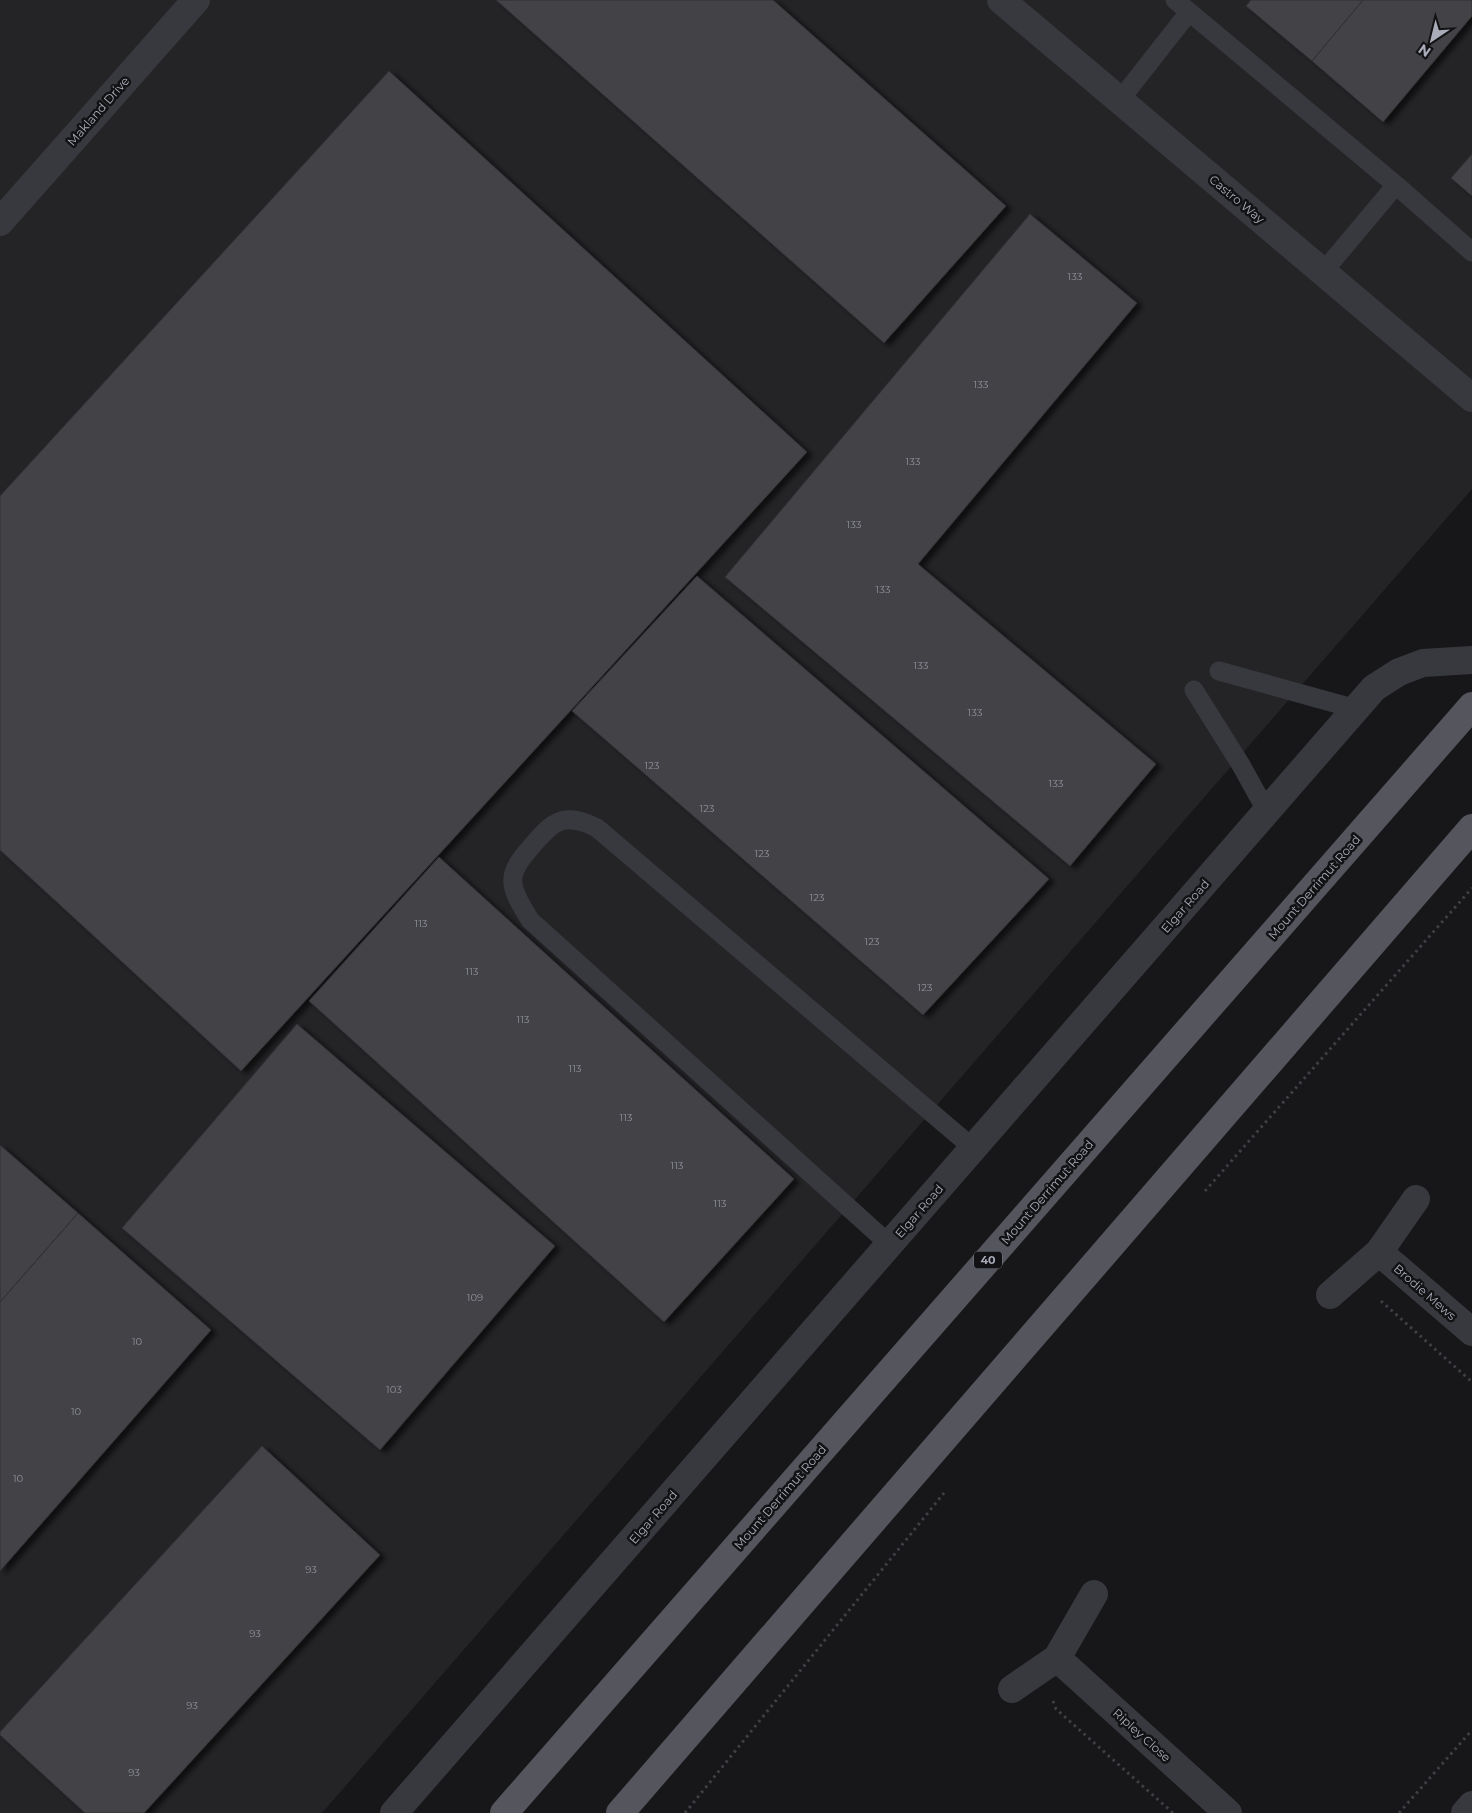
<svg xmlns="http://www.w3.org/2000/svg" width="1472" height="1813" font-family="Montserrat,sans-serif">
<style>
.built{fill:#242326}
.building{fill:#424246;stroke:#323135;filter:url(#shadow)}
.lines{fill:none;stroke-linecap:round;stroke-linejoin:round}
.path{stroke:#3e4045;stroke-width:3;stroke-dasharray:2.5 4;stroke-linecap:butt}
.lane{stroke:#38393e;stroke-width:19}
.street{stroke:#38393e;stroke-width:28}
.primary{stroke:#54555d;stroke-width:28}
.labels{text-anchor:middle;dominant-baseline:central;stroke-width:5;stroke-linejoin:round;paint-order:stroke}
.number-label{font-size:10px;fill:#90929c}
.shield{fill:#121214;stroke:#7c7e88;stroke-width:1}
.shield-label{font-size:11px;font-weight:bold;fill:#aaadb9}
.street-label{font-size:12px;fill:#aaadb9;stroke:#121214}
</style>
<defs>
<filter id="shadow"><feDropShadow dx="5.5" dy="3" stdDeviation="2.5" flood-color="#0009"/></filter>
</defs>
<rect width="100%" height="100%" fill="#171719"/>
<path class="built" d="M0 0H1472V489L322 1813H0Z"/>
<path class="building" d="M496 0H773L1006 206 884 343Z
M1251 0H1363L1312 61 1246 6Z
M1363 0H1472V16L1383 122 1312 61Z
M389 71 807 452 241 1071 0 850V496Z
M1472 154V196L1451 178Z
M1030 214 1137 303 918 564 1156 764 1070 866 725 577Z
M697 576 1049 879 923 1015 572 711Z
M439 857 794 1179 664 1322 309 1001Z
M297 1024 555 1246 380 1450 122 1228Z
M0 1145 78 1213 0 1302Z
M78 1213 211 1330 0 1571V1302Z
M262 1446 380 1555 144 1813H85L0 1735V1732Z"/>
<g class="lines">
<path class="path" d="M1205 1191 1472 888
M1381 1301 1472 1382
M1053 1701 1056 1709 1173 1813
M685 1813 944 1493
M1399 1813 1472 1730"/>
<path class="lane" d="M1175 0 1396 185
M1120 100 1189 12
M1323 272 1396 185 1472 252
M1219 671 1356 709
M1194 690 1241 765 1267 812
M889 1244 530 920C523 908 511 891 513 877 515 865 524 855 531 847 553 821 564 811 597 828L973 1148"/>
<path class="street" d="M1001 0 1472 398
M0 222 196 0
M1379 1252 1472 1332
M1330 1295 1379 1252 1416 1199
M1057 1658 1228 1813
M1012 1689 1057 1658 1094 1594
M394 1813 1374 688 1399 672 1423 663 1472 660
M1465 1813 1472 1805"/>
<path class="primary" d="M504 1813 1472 706
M620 1813 1472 828"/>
</g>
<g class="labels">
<g class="number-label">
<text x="1075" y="276">133</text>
<text x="981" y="384">133</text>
<text x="913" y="461">133</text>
<text x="854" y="524">133</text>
<text x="883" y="589">133</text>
<text x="921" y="665">133</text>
<text x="975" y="712">133</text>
<text x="652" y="765">123</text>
<text x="1056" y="783">133</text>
<text x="707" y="808">123</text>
<text x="762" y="853">123</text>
<text x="817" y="897">123</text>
<text x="421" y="923">113</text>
<text x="872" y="941">123</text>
<text x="472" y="971">113</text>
<text x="925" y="987">123</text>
<text x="523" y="1019">113</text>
<text x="575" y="1068">113</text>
<text x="626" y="1117">113</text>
<text x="677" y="1165">113</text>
<text x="720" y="1203">113</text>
<text x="475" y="1297">109</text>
<text x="137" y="1341">10</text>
<text x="394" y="1389">103</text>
<text x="76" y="1411">10</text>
<text x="18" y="1478">10</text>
<text x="311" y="1569">93</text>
<text x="255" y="1633">93</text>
<text x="192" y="1705">93</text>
<text x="134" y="1772">93</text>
</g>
<rect class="shield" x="974" y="1251.5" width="28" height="17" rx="4"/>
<g class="shield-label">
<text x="988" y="1260">40</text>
</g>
<g class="street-label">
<text transform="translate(98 111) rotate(-49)">Makland Drive</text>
<text transform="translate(1237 199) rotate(40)">Castro Way</text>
<text transform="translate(1314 887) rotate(-49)">Mount Derrimut Road</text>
<text transform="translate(1185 906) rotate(-49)">Elgar Road</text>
<text transform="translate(1047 1192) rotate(-49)">Mount Derrimut Road</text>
<text transform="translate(919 1211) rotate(-49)">Elgar Road</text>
<text transform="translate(1425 1292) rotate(41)">Brodie Mews</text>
<text transform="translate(780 1497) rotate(-49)">Mount Derrimut Road</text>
<text transform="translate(653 1517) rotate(-49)">Elgar Road</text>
<text transform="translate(1142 1735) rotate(42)">Ripley Close</text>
</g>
</g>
<g transform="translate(1432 40) rotate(215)" stroke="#121214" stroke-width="4" paint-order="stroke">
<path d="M0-4L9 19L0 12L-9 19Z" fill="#aaadb9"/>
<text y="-8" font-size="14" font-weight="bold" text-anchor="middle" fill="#aaadb9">N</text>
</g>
</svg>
